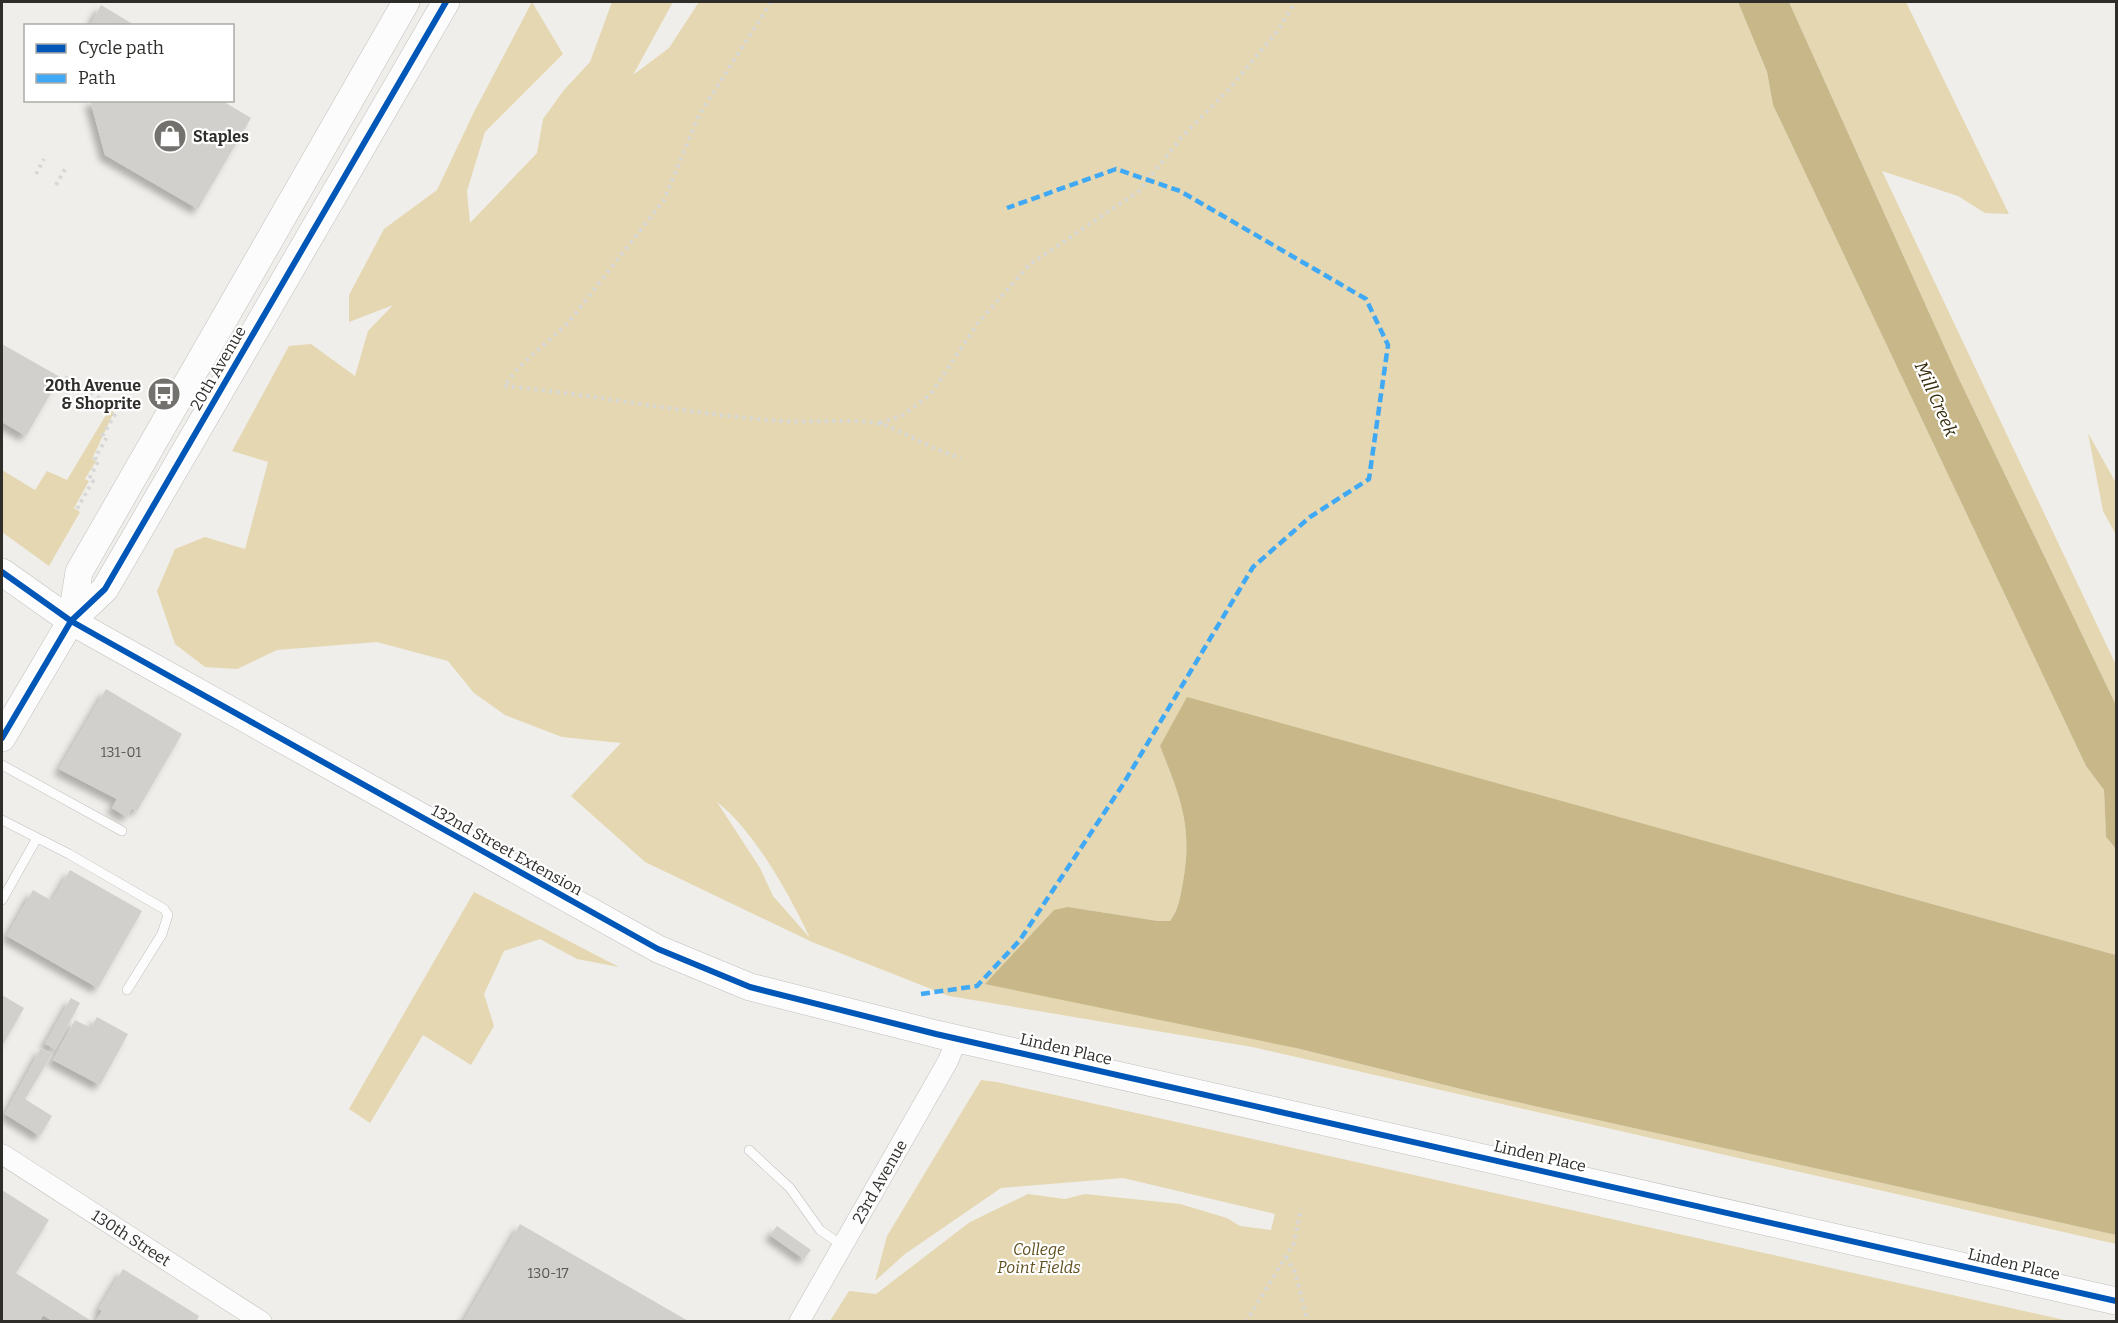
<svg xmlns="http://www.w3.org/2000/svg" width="2118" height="1323" font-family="Bitter,serif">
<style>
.green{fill:#e4d7b1;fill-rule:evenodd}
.water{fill:#c8b889}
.building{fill:#d1d0cc;filter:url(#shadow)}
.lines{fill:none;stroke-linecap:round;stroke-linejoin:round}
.lane-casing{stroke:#c0bfbc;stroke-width:10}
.street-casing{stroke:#c0bfbc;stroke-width:21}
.secondary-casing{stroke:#c0bfbc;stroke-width:28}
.path{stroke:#d7d7d6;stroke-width:4;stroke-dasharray:3 4.5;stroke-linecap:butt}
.lane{stroke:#fdfcfc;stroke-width:9}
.street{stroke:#fdfcfc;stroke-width:20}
.secondary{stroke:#fdfcfc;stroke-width:27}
.quiet{stroke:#3fa9f5;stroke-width:4.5;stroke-dasharray:9 4.5;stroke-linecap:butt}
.cycleway-casing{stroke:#fff;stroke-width:10}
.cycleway{stroke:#0057b8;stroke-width:6}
.labels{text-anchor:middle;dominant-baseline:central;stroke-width:4.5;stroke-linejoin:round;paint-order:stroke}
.number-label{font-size:14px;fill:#575652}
.poi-label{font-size:16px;font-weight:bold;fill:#2e2d2a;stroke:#fff;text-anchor:start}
.street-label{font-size:16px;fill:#2e2d2a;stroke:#fff}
.park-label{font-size:16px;font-style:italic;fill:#60501e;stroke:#fff}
.water-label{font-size:18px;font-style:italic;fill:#352b0c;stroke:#fff}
</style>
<defs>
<filter id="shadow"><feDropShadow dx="-5.5" dy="5.5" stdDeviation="3" flood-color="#0004"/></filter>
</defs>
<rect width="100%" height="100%" fill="#efeeea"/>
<path class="green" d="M532 2 563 54 485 132 467 191 470 223 537 153 543 119 564 90 590 62 612 2H673L633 75 669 48 699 2H1738L1767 72 1773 105 2086 766 2104 790 2106 837 2116 849V955L1340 740 1160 746C1180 797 1193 826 1183 882 1180 897 1179 909 1170 921H1158L1068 907 1296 1048 1485 1095 2116 1235V1244L1252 1047 949 996 812 942 645 862 571 796 621 743 562 737 505 715 474 693 448 661 377 642 277 650 237 669 205 667 175 644 157 591 175 549 205 537 245 549 268 462 232 451 289 346 311 344 355 376 368 331 393 305 349 322V295L384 229 437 190 474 112ZM717 802C754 830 790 896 810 938L773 896 760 868Z
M1789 2H1906L2009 214 1985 213 1958 196 1882 171 2116 665V705L1959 379Z
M109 410 114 412 92 459 96 461 85 479 89 481 74 508 80 512 49 566 2 532V470L35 490 47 471 67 480Z
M2088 433 2116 483V535L2103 511Z
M474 892 619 967 577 959 540 939 504 951 484 994 494 1026 471 1065 423 1035 370 1123 349 1109Z
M981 1080 997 1082 2069 1321H830L849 1291 876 1294 970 1222 1028 1194 1065 1199 1085 1194 1180 1204 1227 1218 1240 1226 1271 1230 1275 1214 1123 1178 1001 1188 905 1254 875 1281 887 1236Z"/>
<path class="water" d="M1738 2H1789L1959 379 2116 705V849L2106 837 2104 790 2086 766 1773 105 1767 72Z
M1187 697 2116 955V1235L1485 1095 1296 1048 985 984 1054 910 1068 907 1158 921H1170C1179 909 1180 897 1183 882 1193 826 1180 797 1160 746Z"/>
<path class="building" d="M101 5 136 26H90Z
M90 100H221L251 118 198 209 105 155Z
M2 344 60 377 26 436 2 422Z
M106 689 182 734 137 811 132 808 127 817 112 808 117 799 59 769Z
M70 870 142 911 98 988 7 936 33 890 52 901Z
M2 995 24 1008 2 1046Z
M71 998 80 1003 55 1049 45 1044Z
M97 1017 128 1034 100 1085 53 1060 75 1020 91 1028Z
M41 1048 52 1054 25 1099 52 1116 40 1136 5 1114Z
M2 1190 49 1220 16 1273 93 1322H54L43 1315 39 1322H2Z
M520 1224 690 1322H463Z
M777 1226 811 1250 804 1259 770 1235Z
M123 1269 199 1316 196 1322H95L102 1311 99 1309Z"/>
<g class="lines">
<g class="lane-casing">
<path id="lane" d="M2 765 122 831
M2 820 69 854 164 909 168 915 162 934 127 990
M2 900 37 838
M749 1150 790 1188 820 1230 843 1246"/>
</g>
<g class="street-casing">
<g id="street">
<path id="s1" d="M2 1154 262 1322"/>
<path id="s2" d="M799 1322 948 1061 957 1039"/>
</g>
</g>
<g class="secondary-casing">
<path id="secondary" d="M2 572 71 621 101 638 658 949 750 987 936 1034 2116 1301
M71 621 79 572 406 2
M2 738 71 621 105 589 446 2"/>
</g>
<path class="path" d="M771 2 699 115 664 200 568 323 519 367 504 386C597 395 688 414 781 421 806 423 861 418 881 424 909 434 933 450 961 458
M36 174 44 159
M56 185 65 169
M65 377 118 409 103 435 107 437 95 458 99 460 89 479 93 481 78 507 82 510
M880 423 903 415 931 394 977 324 1029 265 1139 191 1181 138 1230 88 1279 29 1295 2
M1286 1257 1295 1272 1308 1322
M825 1321 826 1322
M1246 1322 1294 1243 1301 1208"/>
<use href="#lane" class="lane"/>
<use href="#street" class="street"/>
<use href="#secondary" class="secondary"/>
<path class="quiet" d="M921 994 977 986 1020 940 1122 786 1253 567 1310 517 1369 479 1388 345 1366 299 1180 191 1116 169 1007 208"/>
<g class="cycleway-casing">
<path id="cycleway" d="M2 572 71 621 101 638 658 949 750 987 936 1034 2116 1301
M2 738 71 621 105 589 446 2"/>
</g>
<use href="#cycleway" class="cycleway"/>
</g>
<defs>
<g id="shop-disc" transform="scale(1.725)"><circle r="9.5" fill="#72716d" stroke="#fff"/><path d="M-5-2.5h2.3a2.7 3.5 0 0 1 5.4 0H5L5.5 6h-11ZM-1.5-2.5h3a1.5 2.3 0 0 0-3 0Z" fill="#fff"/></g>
<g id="bus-disc" transform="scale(1.725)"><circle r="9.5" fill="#72716d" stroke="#fff"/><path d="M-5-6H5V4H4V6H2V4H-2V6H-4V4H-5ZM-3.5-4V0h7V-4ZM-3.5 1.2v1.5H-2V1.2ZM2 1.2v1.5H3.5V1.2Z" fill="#fff"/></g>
</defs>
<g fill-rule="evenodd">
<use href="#shop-disc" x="170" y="136"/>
<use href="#bus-disc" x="164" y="394"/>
</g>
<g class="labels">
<g class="number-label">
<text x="121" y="752">131-01</text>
<text x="548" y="1273">130-17</text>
</g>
<g class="poi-label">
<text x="193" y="136">Staples</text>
<text x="141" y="385" text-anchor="end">20th Avenue<tspan x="141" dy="18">&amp; Shoprite</tspan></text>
</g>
<g class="street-label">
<text transform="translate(218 368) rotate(-60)">20th Avenue</text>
<text transform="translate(507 850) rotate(29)">132nd Street Extension</text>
<text transform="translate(1066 1049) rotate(13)">Linden Place</text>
<text transform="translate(1540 1156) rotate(13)">Linden Place</text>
<text stroke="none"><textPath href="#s2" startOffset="162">23rd Avenue</textPath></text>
<text stroke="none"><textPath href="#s1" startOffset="154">130th Street</textPath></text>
<text transform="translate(2014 1264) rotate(13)">Linden Place</text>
</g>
<g class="park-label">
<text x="1039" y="1249">College<tspan x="1039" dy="18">Point Fields</tspan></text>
</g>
<g class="water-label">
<text transform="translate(1936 399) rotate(66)">Mill Creek</text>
</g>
</g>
<rect width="2118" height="1323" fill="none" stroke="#2e2d2a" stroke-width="6"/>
<rect x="24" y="24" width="210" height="78" fill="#ffffff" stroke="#ababaa" stroke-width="1.5"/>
<rect x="36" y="44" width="30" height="9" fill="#0057b8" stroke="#ababaa" stroke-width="1.5"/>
<text x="78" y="54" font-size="18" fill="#2e2d2a">Cycle path</text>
<rect x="36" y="74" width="30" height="9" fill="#3fa9f5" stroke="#ababaa" stroke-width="1.5"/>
<text x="78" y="84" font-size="18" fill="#2e2d2a">Path</text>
</svg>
